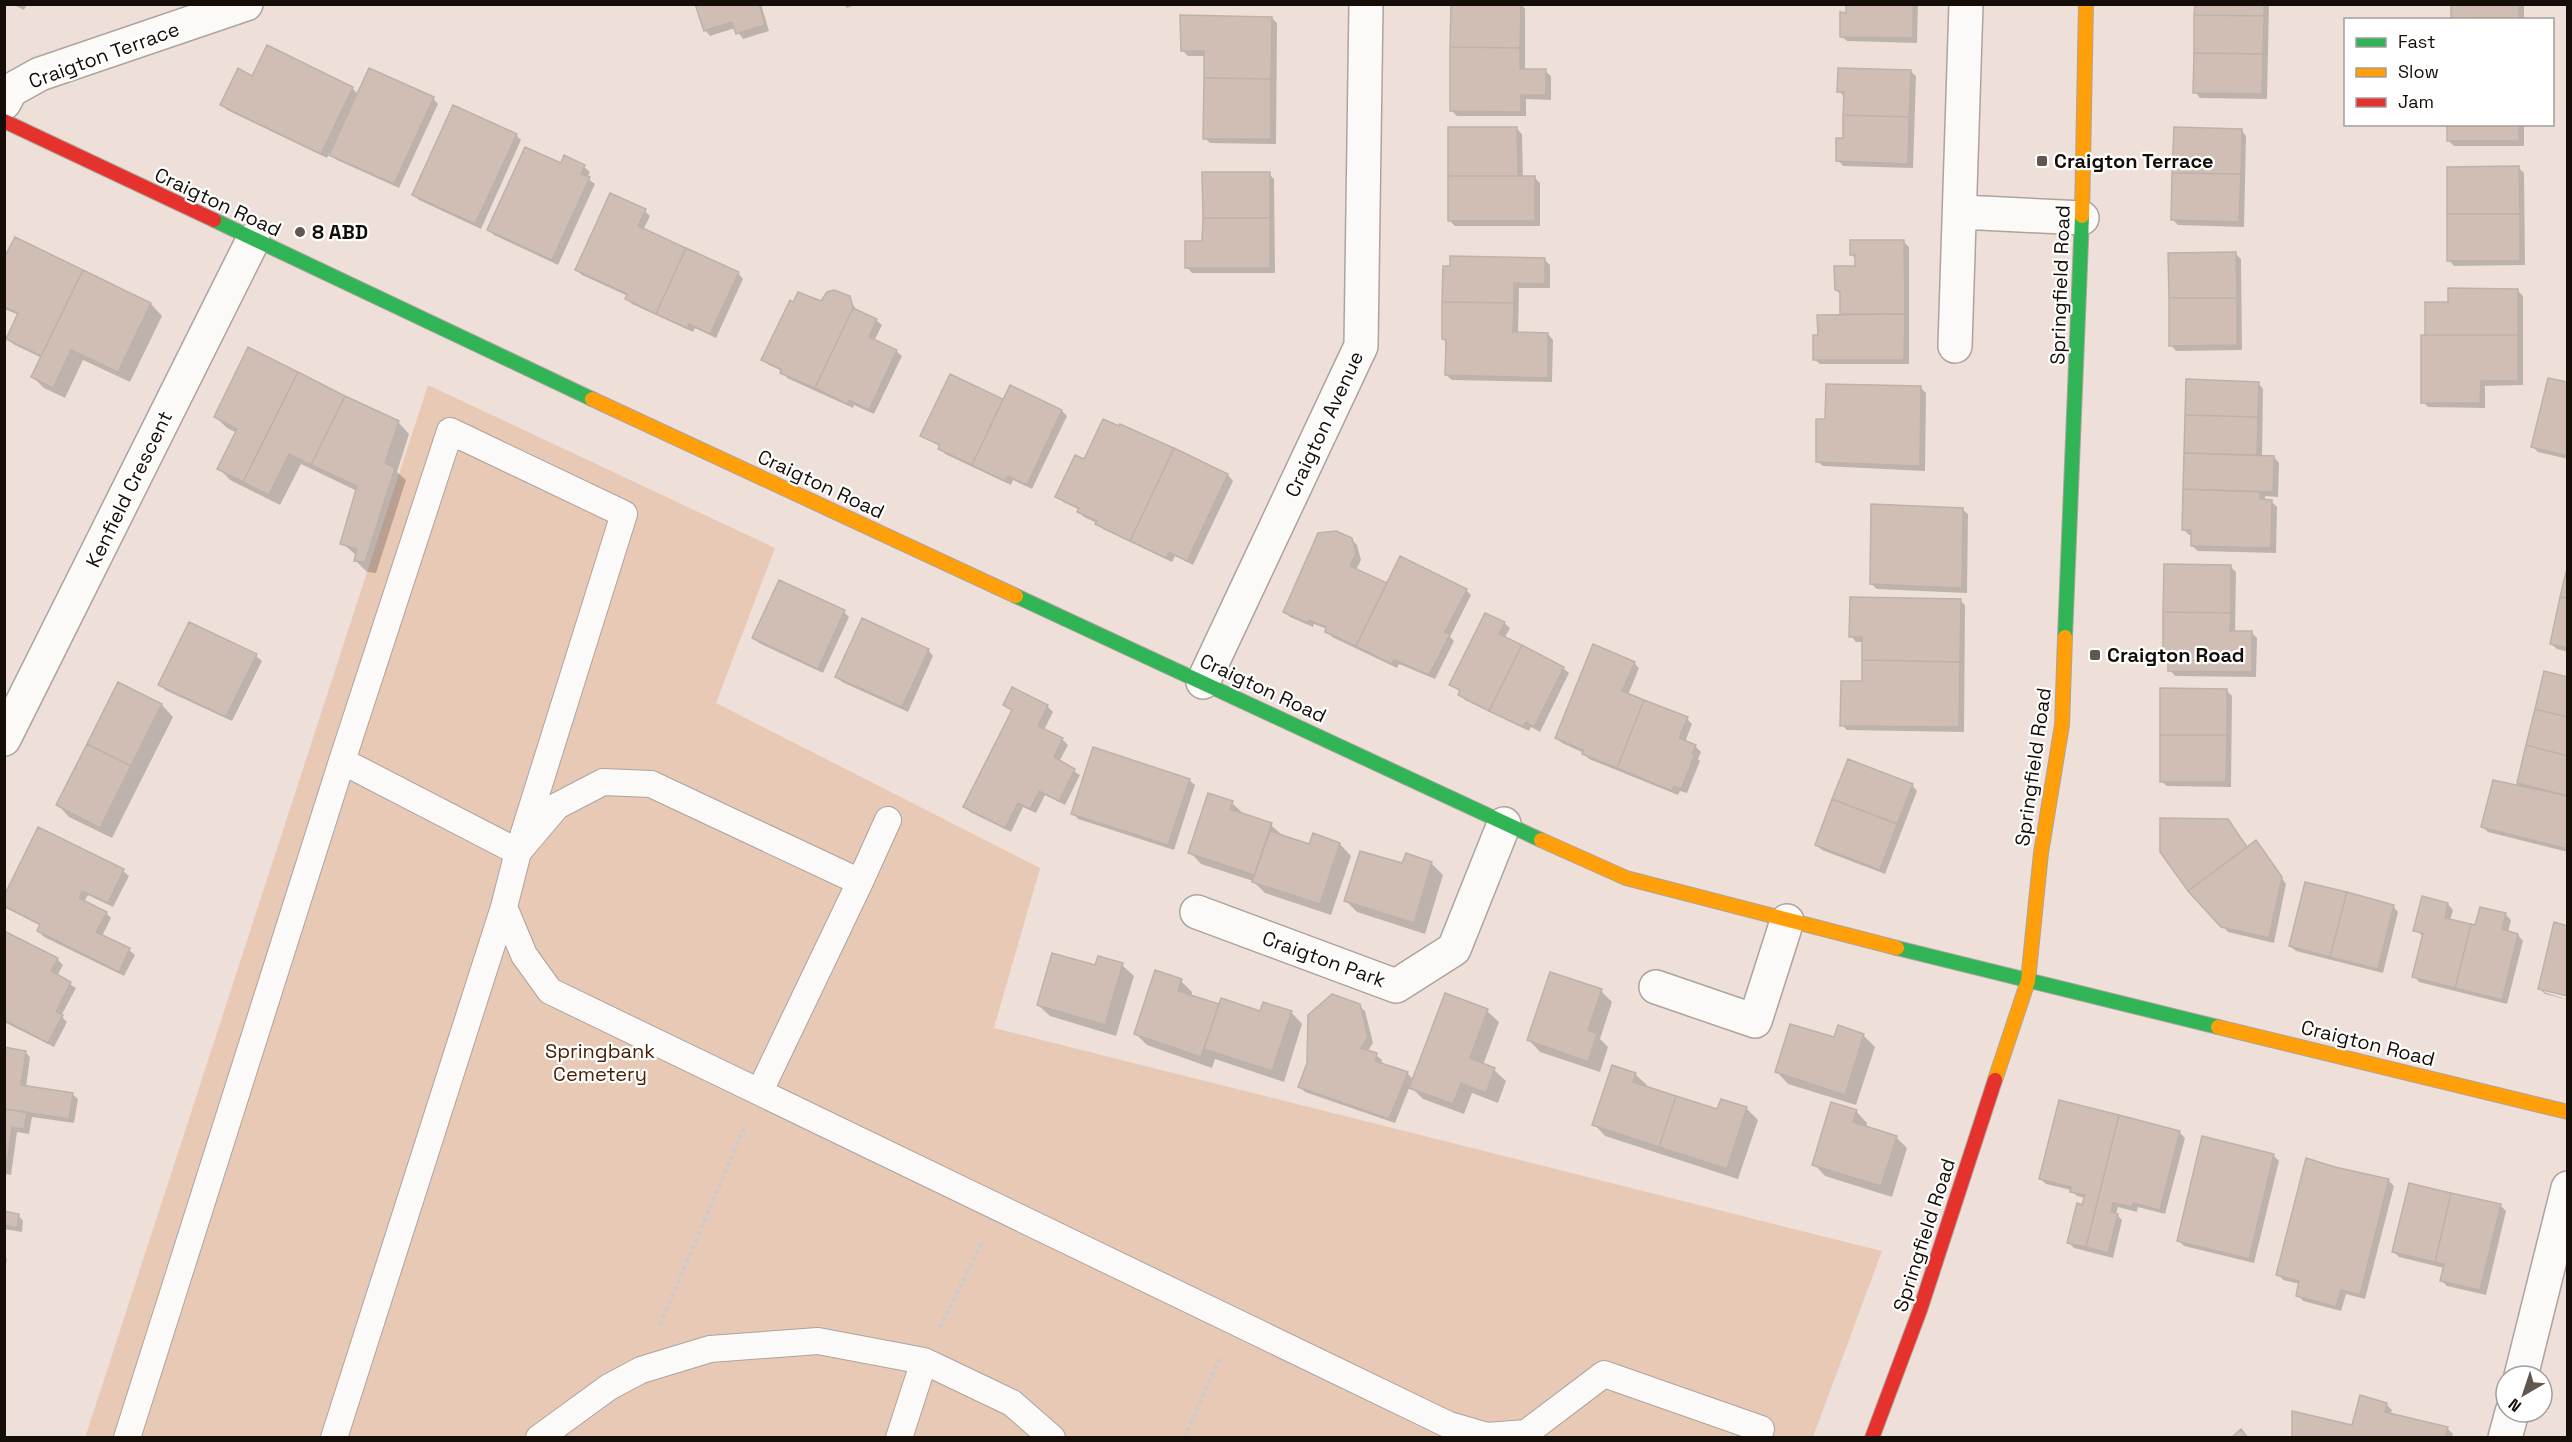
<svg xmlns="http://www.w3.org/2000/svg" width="2572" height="1442" font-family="'Space Grotesk',sans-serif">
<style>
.green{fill:#e8c9b6}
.shadow{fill:#0003}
.building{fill:#d0beb4;stroke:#bcb2ab;stroke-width:1.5}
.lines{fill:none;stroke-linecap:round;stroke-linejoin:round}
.lane-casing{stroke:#ada39d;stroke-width:28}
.street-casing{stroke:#ada39d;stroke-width:36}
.fast-casing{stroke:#ada39d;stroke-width:16}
.slow-casing{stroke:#ada39d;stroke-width:16}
.jam-casing{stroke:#ada39d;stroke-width:16}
.path{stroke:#cecac7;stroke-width:4;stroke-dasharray:4.5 3;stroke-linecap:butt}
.lane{stroke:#fcfaf9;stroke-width:26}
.street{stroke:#fcfaf9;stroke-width:33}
.fast{stroke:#30b455;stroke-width:14}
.slow{stroke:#ff9f0a;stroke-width:14}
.jam{stroke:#e5322d;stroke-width:14}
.poi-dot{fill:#605751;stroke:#fff;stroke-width:2}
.labels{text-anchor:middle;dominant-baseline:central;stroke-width:4.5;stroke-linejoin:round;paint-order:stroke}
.street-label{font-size:20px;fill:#140d08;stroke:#fff}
.poi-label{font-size:20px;font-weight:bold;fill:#140d08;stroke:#fff;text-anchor:start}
.park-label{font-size:20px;fill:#482104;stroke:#fff}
</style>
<rect width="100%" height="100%" fill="#eee0d8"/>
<path class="green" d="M428 385 775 548 716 703 1040 868 994 1028 1882 1251 1813 1437 85 1438Z"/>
<path class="shadow" d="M12 4H27L24 10Z
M697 4H761L769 31 743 39 735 28 710 36 705 30Z
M843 4H858L847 8Z
M1212 4H1274V6H1214Z
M1521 4 1525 9V70L1545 71 1551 76V100L1526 99V116H1457L1451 110Z
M1847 4H1918L1917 43 1847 41 1841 36Z
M2196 4H2269L2267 99 2200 98 2195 92Z
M2452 4H2524V20H2454Z
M1272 18 1277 23 1276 144 1210 143 1205 138 1206 56H1188L1182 50Z
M268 47 353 89 359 95 433 98 438 104 399 188 337 160 329 153 327 158 227 110 222 104 253 78Z
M1910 71 1916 76 1913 168 1843 166 1838 160 1844 139 1845 98 1839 91Z
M2448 124H2524V146H2454L2448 140Z
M1517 129 1522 134 1523 178H1535L1540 183V226H1455L1450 221Z
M2241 130 2246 136 2244 227 2178 225 2173 220Z
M516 135 521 140 481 229 419 200 413 194Z
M565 157 584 167 590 172 587 178 595 184 558 265 494 235 489 230 561 165Z
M2519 168 2524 173 2525 265 2454 266 2449 260Z
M1269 174 1274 179 1275 273H1192L1187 267 1204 243Z
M645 211 650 216 643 230 738 273 743 279 716 338 695 328 693 332 632 304 627 299 628 296 582 275 577 270Z
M16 239 151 304 162 316 130 382 83 360 65 398 44 388 33 377 42 358 13 344 8 339 19 315 4 309V262Z
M1903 241 1909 247V364H1820L1814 359 1819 336 1841 316V295L1836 290 1856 268V260L1852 255Z
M2236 254 2241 259 2242 350 2176 351 2171 345Z
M1545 260 1550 265V288H1519L1518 334H1548L1553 340 1552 382 1452 380 1446 375 1447 343 1443 339 1444 268Z
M2517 290 2523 296V385L2485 386V408L2428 407 2423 402 2427 337 2450 304Z
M849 298 857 311 876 320 882 325 874 341 896 351 902 356 874 414 854 405 853 408 787 378 782 371 769 365 763 360 821 303Z
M951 376 1004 401 1062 411 1067 416 1032 489 1013 480 1011 485 945 454 941 447 922 435Z
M2188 381 2258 383 2263 389 2262 457H2274L2279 463 2278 497 2265 496V501H2271L2277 507 2276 553 2198 551 2192 546 2193 535H2189L2183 529Z
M2568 384V459L2538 452 2533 447Z
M1921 388 1926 393 1925 471 1823 466 1817 461 1826 421Z
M215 416 398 422 409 434 397 472 406 480 376 573 367 572 355 560 357 556 342 543 357 491 301 464 280 505 230 480 219 468 237 433 227 428Z
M1121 426 1228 475 1233 481 1193 565 1175 556 1172 562 1103 529 1097 523 1084 517 1079 512 1080 510 1063 502 1057 496 1085 461Z
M1962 509 1968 514 1967 593 1877 589 1871 584Z
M1351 539 1357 545 1361 560 1356 570 1388 584 1466 590 1471 595 1450 637 1454 641 1435 679 1399 664 1397 668 1332 637 1327 629 1314 624 1313 627 1290 617 1285 612Z
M2230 566 2236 572 2235 633H2252L2257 638 2256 677 2175 676 2170 670V662L2164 656Z
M2568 571V652L2557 649 2551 644Z
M1960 600 1965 605 1964 732 1847 730 1842 725 1863 682 1864 642H1856L1851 636Z
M844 612 849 617 823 673 759 643 754 638Z
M1504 623 1510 628 1505 637 1563 668 1569 673 1540 732 1531 727 1529 731 1465 700 1460 695 1461 692 1451 685Z
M190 624 256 656 262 661 232 721 165 690 160 684Z
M928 650 933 656 908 712 842 682 837 676Z
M1634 663 1639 668 1628 695 1687 719 1692 724 1685 742 1695 746 1701 752 1698 759 1700 761 1687 793 1680 791 1678 795 1589 759 1584 753 1562 743 1557 738Z
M2546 673 2568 679V852L2488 832 2482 827 2517 787Z
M119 684 162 705 173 717 112 838 69 817 58 805Z
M1013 689 1048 707 1053 712 1044 730 1062 739 1068 745 1059 762 1080 775 1065 805 1045 795 1036 813 1023 807 1011 832 970 812 965 807 1013 712 1005 705Z
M2226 690 2232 696 2231 787 2167 786 2161 781Z
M1189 780 1195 785 1174 850 1078 819 1073 813Z
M1912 785 1917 791 1885 874 1822 850 1816 845Z
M1232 803 1244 814 1271 825 1283 836 1310 846 1314 835 1340 844 1351 856 1331 915 1265 893 1253 881 1201 864 1190 852Z
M2228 821 2248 848H2261L2286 884 2274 943 2228 932 2189 890Z
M1431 863 1443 875 1425 934 1357 912 1346 901 1403 865Z
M123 871 129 876 113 907 88 895 84 902 106 913 111 918 102 936 129 950 135 955 124 976 44 937 39 931 41 926 4 907V899Z
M2448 904 2453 910 2450 921 2476 927 2481 909 2506 915 2511 920 2508 932 2518 935 2523 941 2507 1004 2419 982 2414 976 2423 936 2415 930Z
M2393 906 2398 912 2383 973 2296 951 2290 946Z
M4 933 57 959 63 965 57 976 76 988 61 1016 67 1022 54 1047 4 1022Z
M1122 965 1134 976 1116 1036 1050 1016 1038 1005 1096 967Z
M1181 981 1192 992 1191 997 1220 1006 1261 1013 1291 1012 1302 1024 1284 1082 1215 1059 1212 1068 1147 1045 1136 1034Z
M2539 988 2544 989V992L2568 1000 2545 994Z
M1601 991 1612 1002 1600 1039 1608 1047 1600 1072 1540 1052 1529 1040Z
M1446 995 1487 1011 1499 1022 1483 1065 1494 1070 1506 1081 1498 1103 1472 1093 1464 1114 1423 1099 1410 1086 1395 1123 1305 1092 1300 1087 1359 1006 1365 1011 1373 1043 1367 1052 1376 1055 1382 1060 1381 1064 1407 1073 1414 1080Z
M1839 1027 1864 1036 1875 1047 1856 1105 1788 1084 1777 1072 1835 1039Z
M4 1049 25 1052 30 1057 26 1087 72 1094 78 1099 74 1123 32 1117 29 1134 17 1132 11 1175 4 1174Z
M1635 1074 1647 1085 1646 1088 1718 1111 1746 1108 1758 1120 1738 1179 1605 1136 1594 1124Z
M1856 1111 1867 1123 1866 1128 1896 1137 1907 1148 1892 1197 1825 1176 1814 1164Z
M2179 1132 2185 1138 2165 1214 2138 1207 2137 1212 2118 1207 2116 1214 2122 1220 2113 1258 2074 1248 2068 1242 2085 1198 2077 1196 2071 1190 2046 1184 2041 1179Z
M2273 1155 2279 1161 2254 1263 2184 1246 2179 1241Z
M2334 1169 2388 1180 2394 1186 2365 1299 2346 1294 2341 1311 2303 1301 2298 1295 2300 1284 2283 1280 2278 1274Z
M2500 1205 2506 1211 2486 1295 2447 1286 2441 1280 2444 1268 2399 1257 2394 1252Z
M4 1211 18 1215 23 1221 22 1232 4 1229Z
M4 1256 7 1259 4 1275Z
M2386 1404 2392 1410 2390 1415 2447 1428 2453 1434 2452 1438H2294L2353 1427Z"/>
<path class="building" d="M695 4H759L765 25 736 34 732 22 704 31Z
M1451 4H1521L1520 48 1450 47Z
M1846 4H1913V38L1840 37V12L1846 13Z
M2195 4H2264V16L2194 15Z
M2451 4H2519V18L2451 19Z
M1180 15 1272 17 1271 79 1204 78V51H1181Z
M2194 15 2264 16 2263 54 2194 53Z
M267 45 353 87 321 154 220 105 238 68 252 76Z
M1450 47 1520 48V69H1546V95H1521V112L1450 111Z
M2194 53 2263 54 2262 94 2193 93Z
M369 68 434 97 394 184 329 155Z
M1838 68 1911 70 1909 117 1843 115 1844 92H1837Z
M1204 78 1271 79V139H1203Z
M453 105 517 134 475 224 412 195Z
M1843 115 1909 117 1908 164 1836 161V138H1843Z
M2447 124H2519V141H2447Z
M1448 127H1517L1518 176H1448Z
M2174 127 2242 129 2241 174 2172 173Z
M525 147 561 163 564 155 585 165 581 174 590 177 552 260 487 230Z
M2519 166 2520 214H2447V167Z
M1202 172H1270V218H1203Z
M2172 173 2241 174 2239 222 2171 220Z
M1448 176H1535V221H1448Z
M610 193 646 209 638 226 686 248 656 314 625 299 627 294 575 270Z
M2447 214H2520V261H2447Z
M1203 218H1270V268H1185V241H1202Z
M15 237 83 270 41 356 6 339 18 313 4 307V258Z
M1850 240H1904L1905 314H1840V291L1835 290 1834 266H1855V255H1850Z
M686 248 739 272 710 334 689 324 687 328 656 314Z
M2236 252 2237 298H2169L2168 253Z
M1450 256 1545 258V284L1514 283V303L1442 302 1443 266H1450Z
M83 270 151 303 118 372 71 350 53 388 31 377Z
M2448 288 2518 289V335H2425V302H2448Z
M834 290 850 296 853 308 815 388 780 373 781 369 761 360 790 300 793 302 798 292 821 301 827 292Z
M2169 298H2237V345L2169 346Z
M1442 302 1514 303 1513 332 1548 333V378L1445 375 1446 340 1442 339Z
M853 308 877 319 869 337 897 350 869 410 849 400 847 404 815 388Z
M1905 314 1904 360H1813V335H1818L1817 315Z
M2421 335H2518V381H2481L2480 403H2421Z
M248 347 298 372 243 482 217 469 237 429 214 417Z
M298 372 345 396 311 465 289 454 269 495 243 482Z
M950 374 1003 399 972 465 938 449 940 445 920 436Z
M2548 378 2568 382V456L2531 447Z
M2186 379 2259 382 2258 417 2185 415Z
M1826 384 1921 386 1920 466 1816 462V419H1825Z
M1010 385 1062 410 1027 485 1008 476 1005 481 972 465Z
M345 396 399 421 385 463 395 468 365 562 354 561 357 549 340 544 357 486 311 465Z
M2185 415 2258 417 2257 455 2184 453Z
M1103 419 1119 426 1120 424 1174 448 1130 541 1095 524 1097 521 1077 512 1079 508 1055 497 1075 455 1084 459Z
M1174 448 1228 474 1187 561 1169 552 1166 558 1130 541Z
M2184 453 2274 456 2273 492 2183 489Z
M2183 489 2260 492V499L2272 500 2271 548 2191 546V530H2182Z
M1871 504 1963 508 1962 588 1870 584Z
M1336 531 1352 538 1356 554 1350 566 1387 583 1356 646 1325 632 1326 627 1309 620 1308 623 1283 612 1318 533Z
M1400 556 1467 589 1445 632 1450 634 1429 675 1394 660 1391 664 1356 646Z
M2164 564 2231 565V613L2163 612Z
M2568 564V598L2560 597Z
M779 580 845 610 818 669 752 638Z
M1850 597 1961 599 1960 662 1862 660V637H1849Z
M2560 597 2568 598V648L2550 644Z
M2163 612 2231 613 2230 631H2252V672L2168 671V656L2163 657Z
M1485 613 1505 622 1499 634 1522 645 1489 711 1458 695 1460 690 1449 685Z
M862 618 929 649 902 707 835 677Z
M189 622 257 654 226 717 158 685Z
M1593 644 1635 662 1622 691 1644 700 1617 768 1582 754 1583 750 1555 738Z
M1522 645 1564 667 1534 727 1526 722 1523 727 1489 711Z
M1862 660 1960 662 1959 727 1840 726 1841 681H1862Z
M2544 671 2568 677V717L2535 709Z
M118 682 162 704 131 766 87 744Z
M1012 687 1048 705 1038 726 1063 738 1054 757 1075 769 1059 801 1039 791 1030 809 1018 803 1005 828 963 807 1012 710 1003 705Z
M2160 688 2227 689V735H2160Z
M1644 700 1688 717 1679 738 1696 745 1692 754H1695L1681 789 1674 786 1672 791 1617 768Z
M2535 709 2568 717V756L2526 745Z
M2160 735H2227L2226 782H2160Z
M87 744 131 766 100 828 56 805Z
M2526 745 2568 756V796L2517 783Z
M1093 747 1190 779 1168 845 1071 814Z
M1848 759 1913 784 1897 824 1832 799Z
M2493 780 2568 796V849L2481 827Z
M1208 793 1233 801 1230 809 1272 823 1254 875 1188 853Z
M1832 799 1897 824 1880 870 1815 845Z
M2160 818 2228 819 2247 847 2188 891 2160 852Z
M38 827 124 869 108 903 82 891 79 898 107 912 96 932 130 948 119 972 37 931 40 924 4 906V896Z
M1270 831 1309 844 1313 833 1340 843 1320 904 1252 882Z
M2256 840 2282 877 2269 938 2221 927 2188 891Z
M1360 851 1402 863 1406 853 1432 862 1414 923 1344 901Z
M2305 882 2347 892 2330 957 2289 946Z
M2347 892 2394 905 2378 969 2330 957Z
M2422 896 2448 903 2445 918 2471 924 2455 988 2412 977 2423 933 2413 931Z
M2480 907 2506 913 2502 929 2518 934 2502 1000 2455 988 2471 924 2475 925Z
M2554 922 2568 926V996L2538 989Z
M4 931 58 958 51 971 71 982 56 1012 63 1015 48 1043 4 1020Z
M1052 953 1095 965 1098 956 1123 963 1105 1025 1037 1005Z
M1155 970 1182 979 1178 991 1219 1004 1201 1057 1134 1034Z
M1550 972 1602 989 1588 1030 1597 1034 1588 1062 1527 1040Z
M1445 993 1488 1009 1470 1058 1495 1068 1486 1093 1461 1083 1453 1104 1409 1088Z
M1332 994 1360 1004 1368 1037 1361 1048 1377 1053 1375 1061 1408 1072 1389 1119 1298 1087 1307 1063 1308 1015Z
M1221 998 1260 1011 1263 1002 1292 1011 1272 1071 1204 1049Z
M1790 1024 1834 1037 1838 1025 1864 1034 1845 1095 1775 1072Z
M4 1047 26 1051 21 1085 73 1093 69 1119 4 1109Z
M1612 1065 1636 1073 1633 1082 1676 1096 1659 1147 1592 1125Z
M1676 1096 1717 1109 1721 1099 1747 1107 1727 1169 1659 1147Z
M2059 1100 2119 1115 2086 1247 2067 1243 2077 1203 2082 1205 2085 1195 2070 1192 2071 1187 2039 1179Z
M1831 1102 1857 1110 1853 1122 1897 1136 1881 1186 1812 1165Z
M4 1109 27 1112 24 1129 12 1127 6 1171Z
M2119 1115 2180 1131 2160 1210 2133 1203 2132 1207 2113 1203 2111 1212 2118 1214 2108 1253 2086 1247Z
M2202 1136 2274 1154 2249 1259 2177 1241Z
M2306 1158 2335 1167 2389 1179 2360 1295 2341 1290 2336 1307 2296 1296 2299 1281 2276 1275Z
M2409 1183 2451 1193 2435 1262 2392 1252Z
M2451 1193 2501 1204 2480 1290 2440 1281 2444 1264 2435 1262Z
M4 1211 19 1214 17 1228 4 1225Z
M2360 1395 2387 1403 2385 1412 2448 1427 2445 1438H2292V1411L2352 1425Z
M2241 1429 2248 1438H2231Z"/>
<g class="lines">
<g class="lane-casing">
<path id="lane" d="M450 431 624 514 518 852 342 761Z
M860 882 888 820
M504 907 518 852 557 806 603 782 651 784 860 882 760 1091
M127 1438 342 761
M334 1438 504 907 524 955 550 991 1449 1425 1487 1436 1526 1433 1604 1374 1761 1429 1758 1438
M539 1438 609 1387 641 1370 710 1349 818 1341 924 1361 1012 1403 1052 1438
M899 1438 924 1361"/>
</g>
<g class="street-casing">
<path id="street" d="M4 103 11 90 40 74 246 4
M1961 212 2082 218
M1955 346 1966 4
M1203 682 1361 346 1366 4
M4 739 253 240
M1197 912 1396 986 1454 949 1504 824
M1656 987 1755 1021 1787 921
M2521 1376 2568 1188
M2505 1438 2512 1412"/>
</g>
<g class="fast-casing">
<path id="fast" d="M214 220 592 399
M1016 596 1541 840
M2065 637 2082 216
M1897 948 2218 1027"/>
</g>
<g class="slow-casing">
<path id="slow" d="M2082 216 2086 4
M592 399 1016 596
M1541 840 1626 878 1897 948
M2218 1027 2568 1112
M1995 1080 2028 981 2041 853 2062 725 2065 637"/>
</g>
<g class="jam-casing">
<path id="jam" d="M4 121 214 220
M1872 1438 1920 1310 1995 1080"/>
</g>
<path class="path" d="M660 1325 745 1125
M940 1328 983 1240
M1184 1438 1221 1356"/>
<use href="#lane" class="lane"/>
<use href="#street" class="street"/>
<use href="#fast" class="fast"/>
<use href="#slow" class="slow"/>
<use href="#jam" class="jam"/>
</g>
<g class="poi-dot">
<rect x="2036" y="155" width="12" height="12" rx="3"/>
<circle cx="300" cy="232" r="6"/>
<rect x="2089" y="649" width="12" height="12" rx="3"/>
</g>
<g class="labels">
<g class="street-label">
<text transform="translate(104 55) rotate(-20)">Craigton Terrace</text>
<text transform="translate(218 202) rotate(25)">Craigton Road</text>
<text transform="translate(2060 285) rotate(-88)">Springfield Road</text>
<text transform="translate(1324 424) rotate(-65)">Craigton Avenue</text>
<text transform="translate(821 484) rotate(25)">Craigton Road</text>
<text transform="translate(129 489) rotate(-64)">Kenfield Crescent</text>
<text transform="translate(1263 688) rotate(25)">Craigton Road</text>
<text transform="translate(2033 767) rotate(-82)">Springfield Road</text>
<text transform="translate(1324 959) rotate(20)">Craigton Park</text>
<text transform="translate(2368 1043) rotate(14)">Craigton Road</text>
<text transform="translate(1924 1235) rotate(-72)">Springfield Road</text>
</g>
<g class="poi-label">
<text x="2054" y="161">Craigton Terrace</text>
<text x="312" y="232">8 ABD</text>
<text x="2107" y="655">Craigton Road</text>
</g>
<g class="park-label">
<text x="600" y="1051">Springbank<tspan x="600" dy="23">Cemetery</tspan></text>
</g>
</g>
<rect width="2572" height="1442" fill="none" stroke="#140d08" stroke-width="12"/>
<rect x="2344" y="18" width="210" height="108" fill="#ffffff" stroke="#a19e9c" stroke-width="1.5"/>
<rect x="2356" y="38" width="30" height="9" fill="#30b455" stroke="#a19e9c" stroke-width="1.5"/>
<text x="2398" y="48" font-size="18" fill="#140d08">Fast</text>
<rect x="2356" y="68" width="30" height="9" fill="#ff9f0a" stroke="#a19e9c" stroke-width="1.5"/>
<text x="2398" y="78" font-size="18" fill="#140d08">Slow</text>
<rect x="2356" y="98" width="30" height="9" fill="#e5322d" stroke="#a19e9c" stroke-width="1.5"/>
<text x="2398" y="108" font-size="18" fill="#140d08">Jam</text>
<g transform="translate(2524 1394) rotate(219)"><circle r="28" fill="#ffffff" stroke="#a19e9c" stroke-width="1.5"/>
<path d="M0-4.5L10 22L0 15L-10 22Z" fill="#605751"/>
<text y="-9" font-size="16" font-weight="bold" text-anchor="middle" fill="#140d08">N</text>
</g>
</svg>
